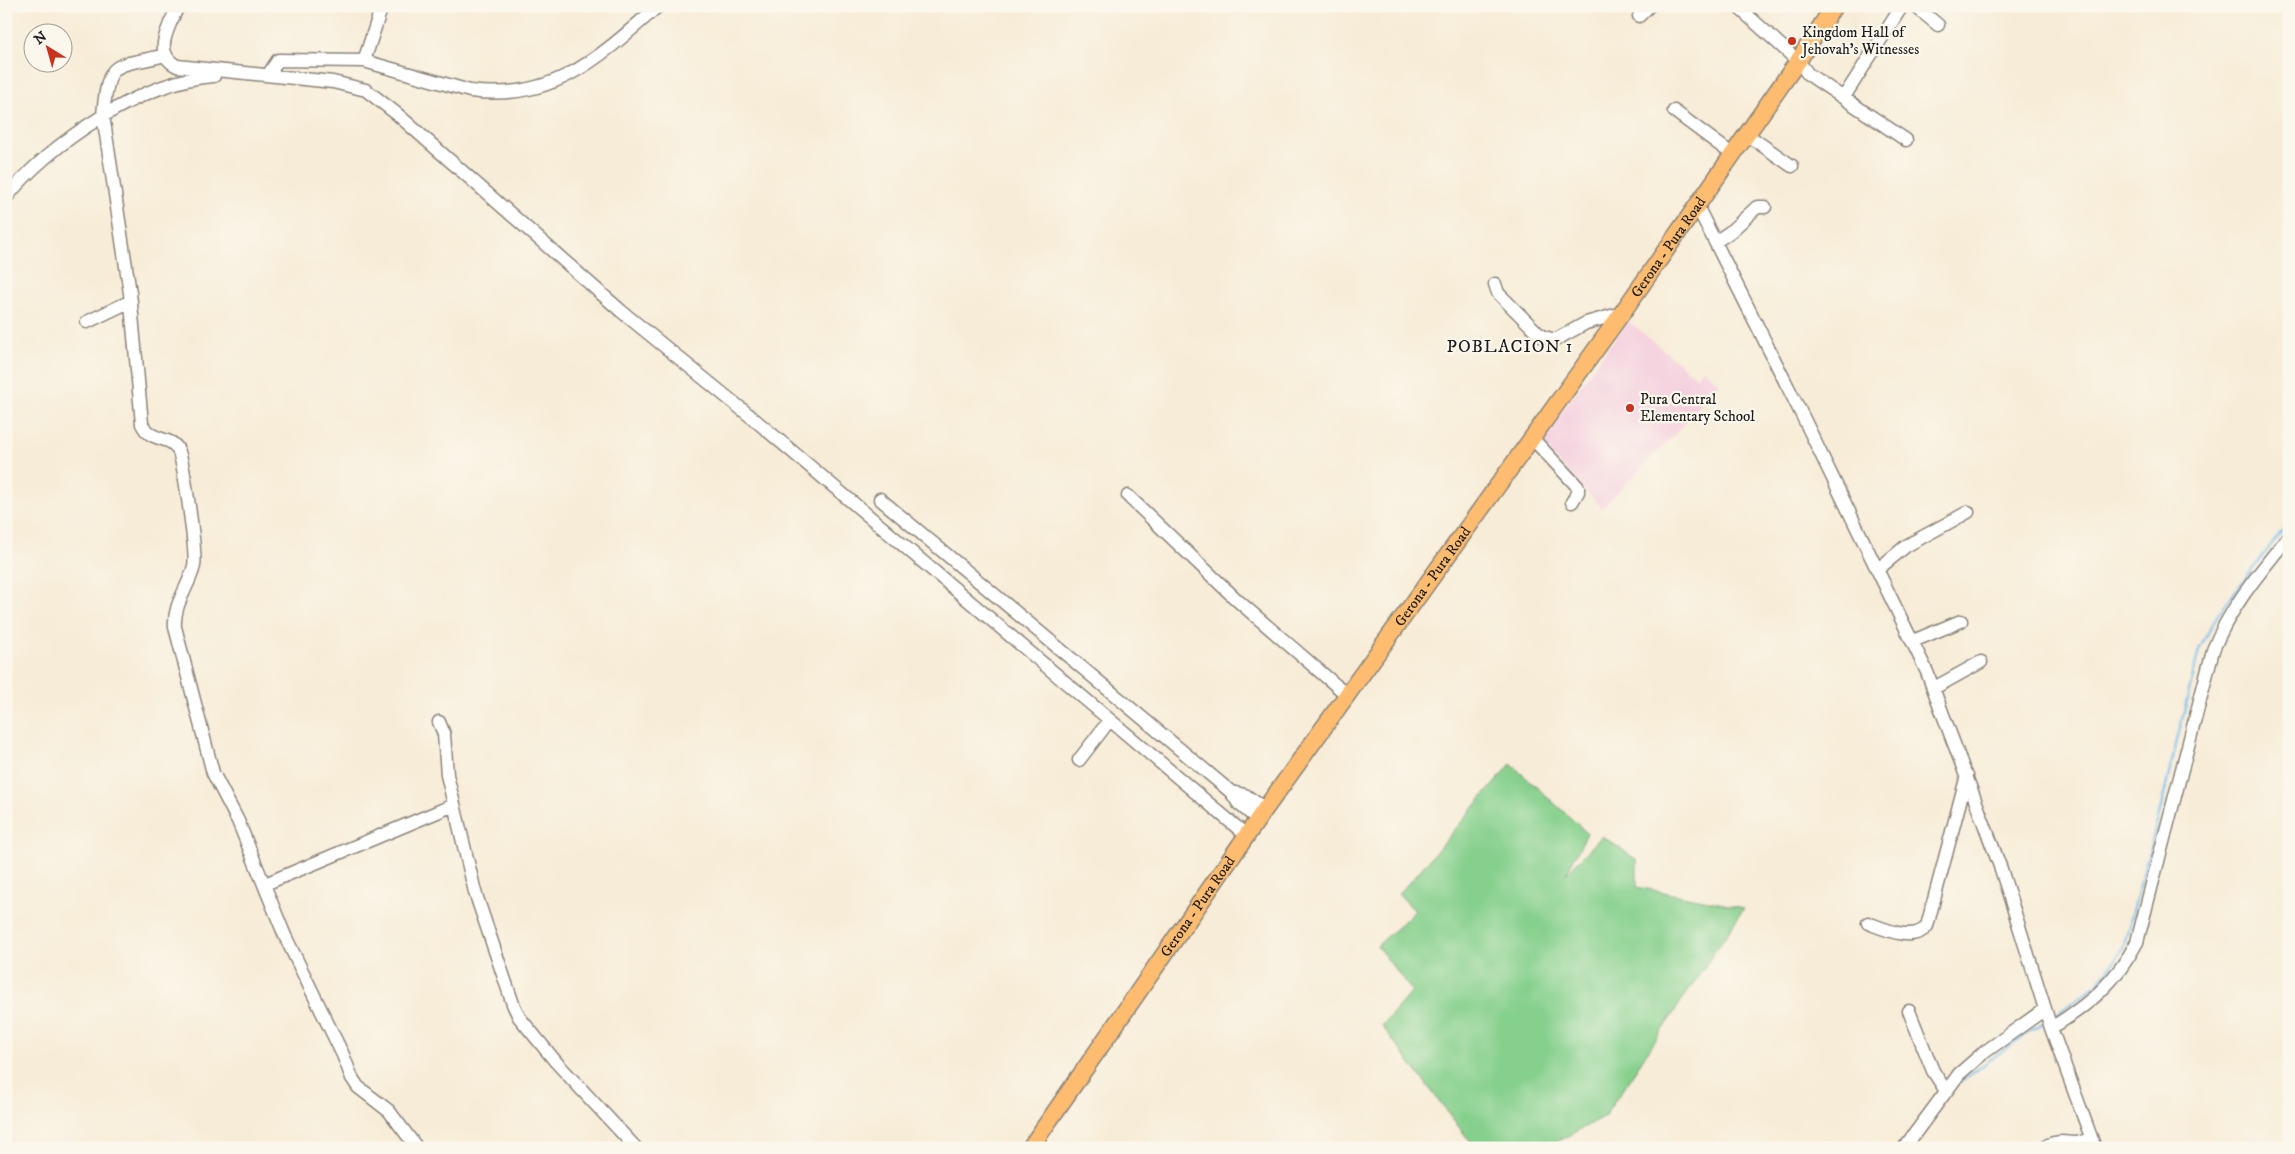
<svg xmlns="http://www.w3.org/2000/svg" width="2295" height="1154" font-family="'IM FELL DW Pica',serif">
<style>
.built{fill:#f4cfde}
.green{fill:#86d08d;stroke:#517654}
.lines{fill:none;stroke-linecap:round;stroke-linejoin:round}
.stream{stroke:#74bbec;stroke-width:2.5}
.minor-casing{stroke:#8a847a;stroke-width:15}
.major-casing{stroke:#8a847a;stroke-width:19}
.minor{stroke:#fff;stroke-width:12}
.major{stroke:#fdbc6f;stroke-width:16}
.poi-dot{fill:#c8321e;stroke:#fbf7ec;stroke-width:2}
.labels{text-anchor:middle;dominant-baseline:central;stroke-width:4.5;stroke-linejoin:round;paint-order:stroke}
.poi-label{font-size:15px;fill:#1c1c1c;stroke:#fbf7ec;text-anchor:start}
.street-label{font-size:15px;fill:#1c1c1c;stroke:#fbf7ec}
.quarter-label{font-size:18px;letter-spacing:1px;fill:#1c1c1c;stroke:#fbf7ec}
</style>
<rect width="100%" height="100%" fill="#fbf7ec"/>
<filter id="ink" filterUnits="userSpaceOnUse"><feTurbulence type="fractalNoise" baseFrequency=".02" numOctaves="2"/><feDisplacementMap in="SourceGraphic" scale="10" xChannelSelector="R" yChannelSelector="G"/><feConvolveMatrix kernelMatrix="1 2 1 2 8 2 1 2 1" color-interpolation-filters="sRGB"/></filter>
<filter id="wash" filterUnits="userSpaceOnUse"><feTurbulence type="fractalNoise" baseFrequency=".0096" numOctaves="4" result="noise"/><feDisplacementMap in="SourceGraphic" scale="20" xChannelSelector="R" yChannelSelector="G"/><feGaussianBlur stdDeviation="1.12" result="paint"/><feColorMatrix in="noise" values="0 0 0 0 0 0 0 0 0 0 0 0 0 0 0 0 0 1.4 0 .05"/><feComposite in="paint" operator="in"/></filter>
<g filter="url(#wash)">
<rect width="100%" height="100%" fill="#f7ecd7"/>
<path class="built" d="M1628 321 1696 377 1703 369 1719 383 1675 434 1602 508 1539 442Z"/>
<path class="green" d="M1511 764 1587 833 1566 874 1602 836 1637 860V887L1744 908 1604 1117 1544 1148H1475L1382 1026 1412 991 1377 946 1415 911 1398 893 1410 882Z"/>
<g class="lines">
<path class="stream" d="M2053 1017 2098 984 2123 948 2160 811 2199 650 2218 614 2289 522
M1959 1083 2025 1034 2044 1022"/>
</g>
</g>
<g filter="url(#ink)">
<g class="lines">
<g class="minor-casing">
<path id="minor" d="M178 6C170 25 151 53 177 66L333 82 366 90 397 114 621 311 755 420 1246 835
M1737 6 1798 61 1808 74 1906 140
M1915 6 1938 25
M1639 16 1649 6
M165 55C114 69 109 55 103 115L130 293 142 424C151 444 172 434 179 452 184 466 197 554 194 566 189 587 173 604 175 627L213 773 238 821 285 936 343 1055 352 1078 358 1087 389 1111 417 1148
M364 61 382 6
M268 75 278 60 364 61 470 91C554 102 600 57 658 6
M1844 97 1902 6
M1674 111 1732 154
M1746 134 1792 166
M6 198C48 144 145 79 214 76
M1696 204 1804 419 1927 672 2001 869 2051 1028 2095 1148
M1715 242 1730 232 1757 207H1765
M1495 284 1498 293 1541 336 1555 340 1586 323 1622 313
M87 322 131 301
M1532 438 1578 487V492L1572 502
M1128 496 1237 600 1346 694
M880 499 1231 792 1245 795 1265 809
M1877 570 1906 546 1968 512
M1913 641 1961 621
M1934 688 1981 662
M439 722 444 734 447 775 475 892 513 1004 519 1017 556 1062 636 1148
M1079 760 1109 721
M1231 792 1239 804 1257 819
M265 884 454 805
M1868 923C1884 929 1914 943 1927 926L1967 775
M1909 1011 1933 1071 1946 1091
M2051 1028C2090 1004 2116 982 2137 942L2213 650C2230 607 2260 572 2289 536
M2048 1145C2066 1137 2072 1149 2091 1138
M1904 1148 1959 1074 1982 1054 2045 1009"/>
</g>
<g class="major-casing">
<g id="major">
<path id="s1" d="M1030 1148 1265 809 1622 313 1798 61 1834 6"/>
</g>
</g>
<use href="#minor" class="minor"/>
<use href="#major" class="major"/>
</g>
</g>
<g class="poi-dot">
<circle cx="1792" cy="41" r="5"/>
<circle cx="1630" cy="408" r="5"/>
</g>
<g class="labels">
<g class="poi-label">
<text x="1802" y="32">Kingdom Hall of<tspan x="1802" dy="17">Jehovah's Witnesses</tspan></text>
<text x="1640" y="399">Pura Central<tspan x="1640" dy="17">Elementary School</tspan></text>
</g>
<g class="street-label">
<text stroke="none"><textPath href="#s1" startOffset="1104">Gerona - Pura Road</textPath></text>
<text stroke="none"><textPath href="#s1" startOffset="699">Gerona - Pura Road</textPath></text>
<text stroke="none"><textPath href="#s1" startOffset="294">Gerona - Pura Road</textPath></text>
</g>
<g class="quarter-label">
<text x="1510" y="347">POBLACION 1</text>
</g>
</g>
<rect width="2295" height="1154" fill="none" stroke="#fbf7ec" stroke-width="25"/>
<g transform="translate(48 48) rotate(323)"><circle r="24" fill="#fbf7ec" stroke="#a29f99"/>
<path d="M0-4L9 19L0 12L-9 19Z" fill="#c8321e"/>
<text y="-8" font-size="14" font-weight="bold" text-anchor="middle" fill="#1c1c1c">N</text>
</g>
</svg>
